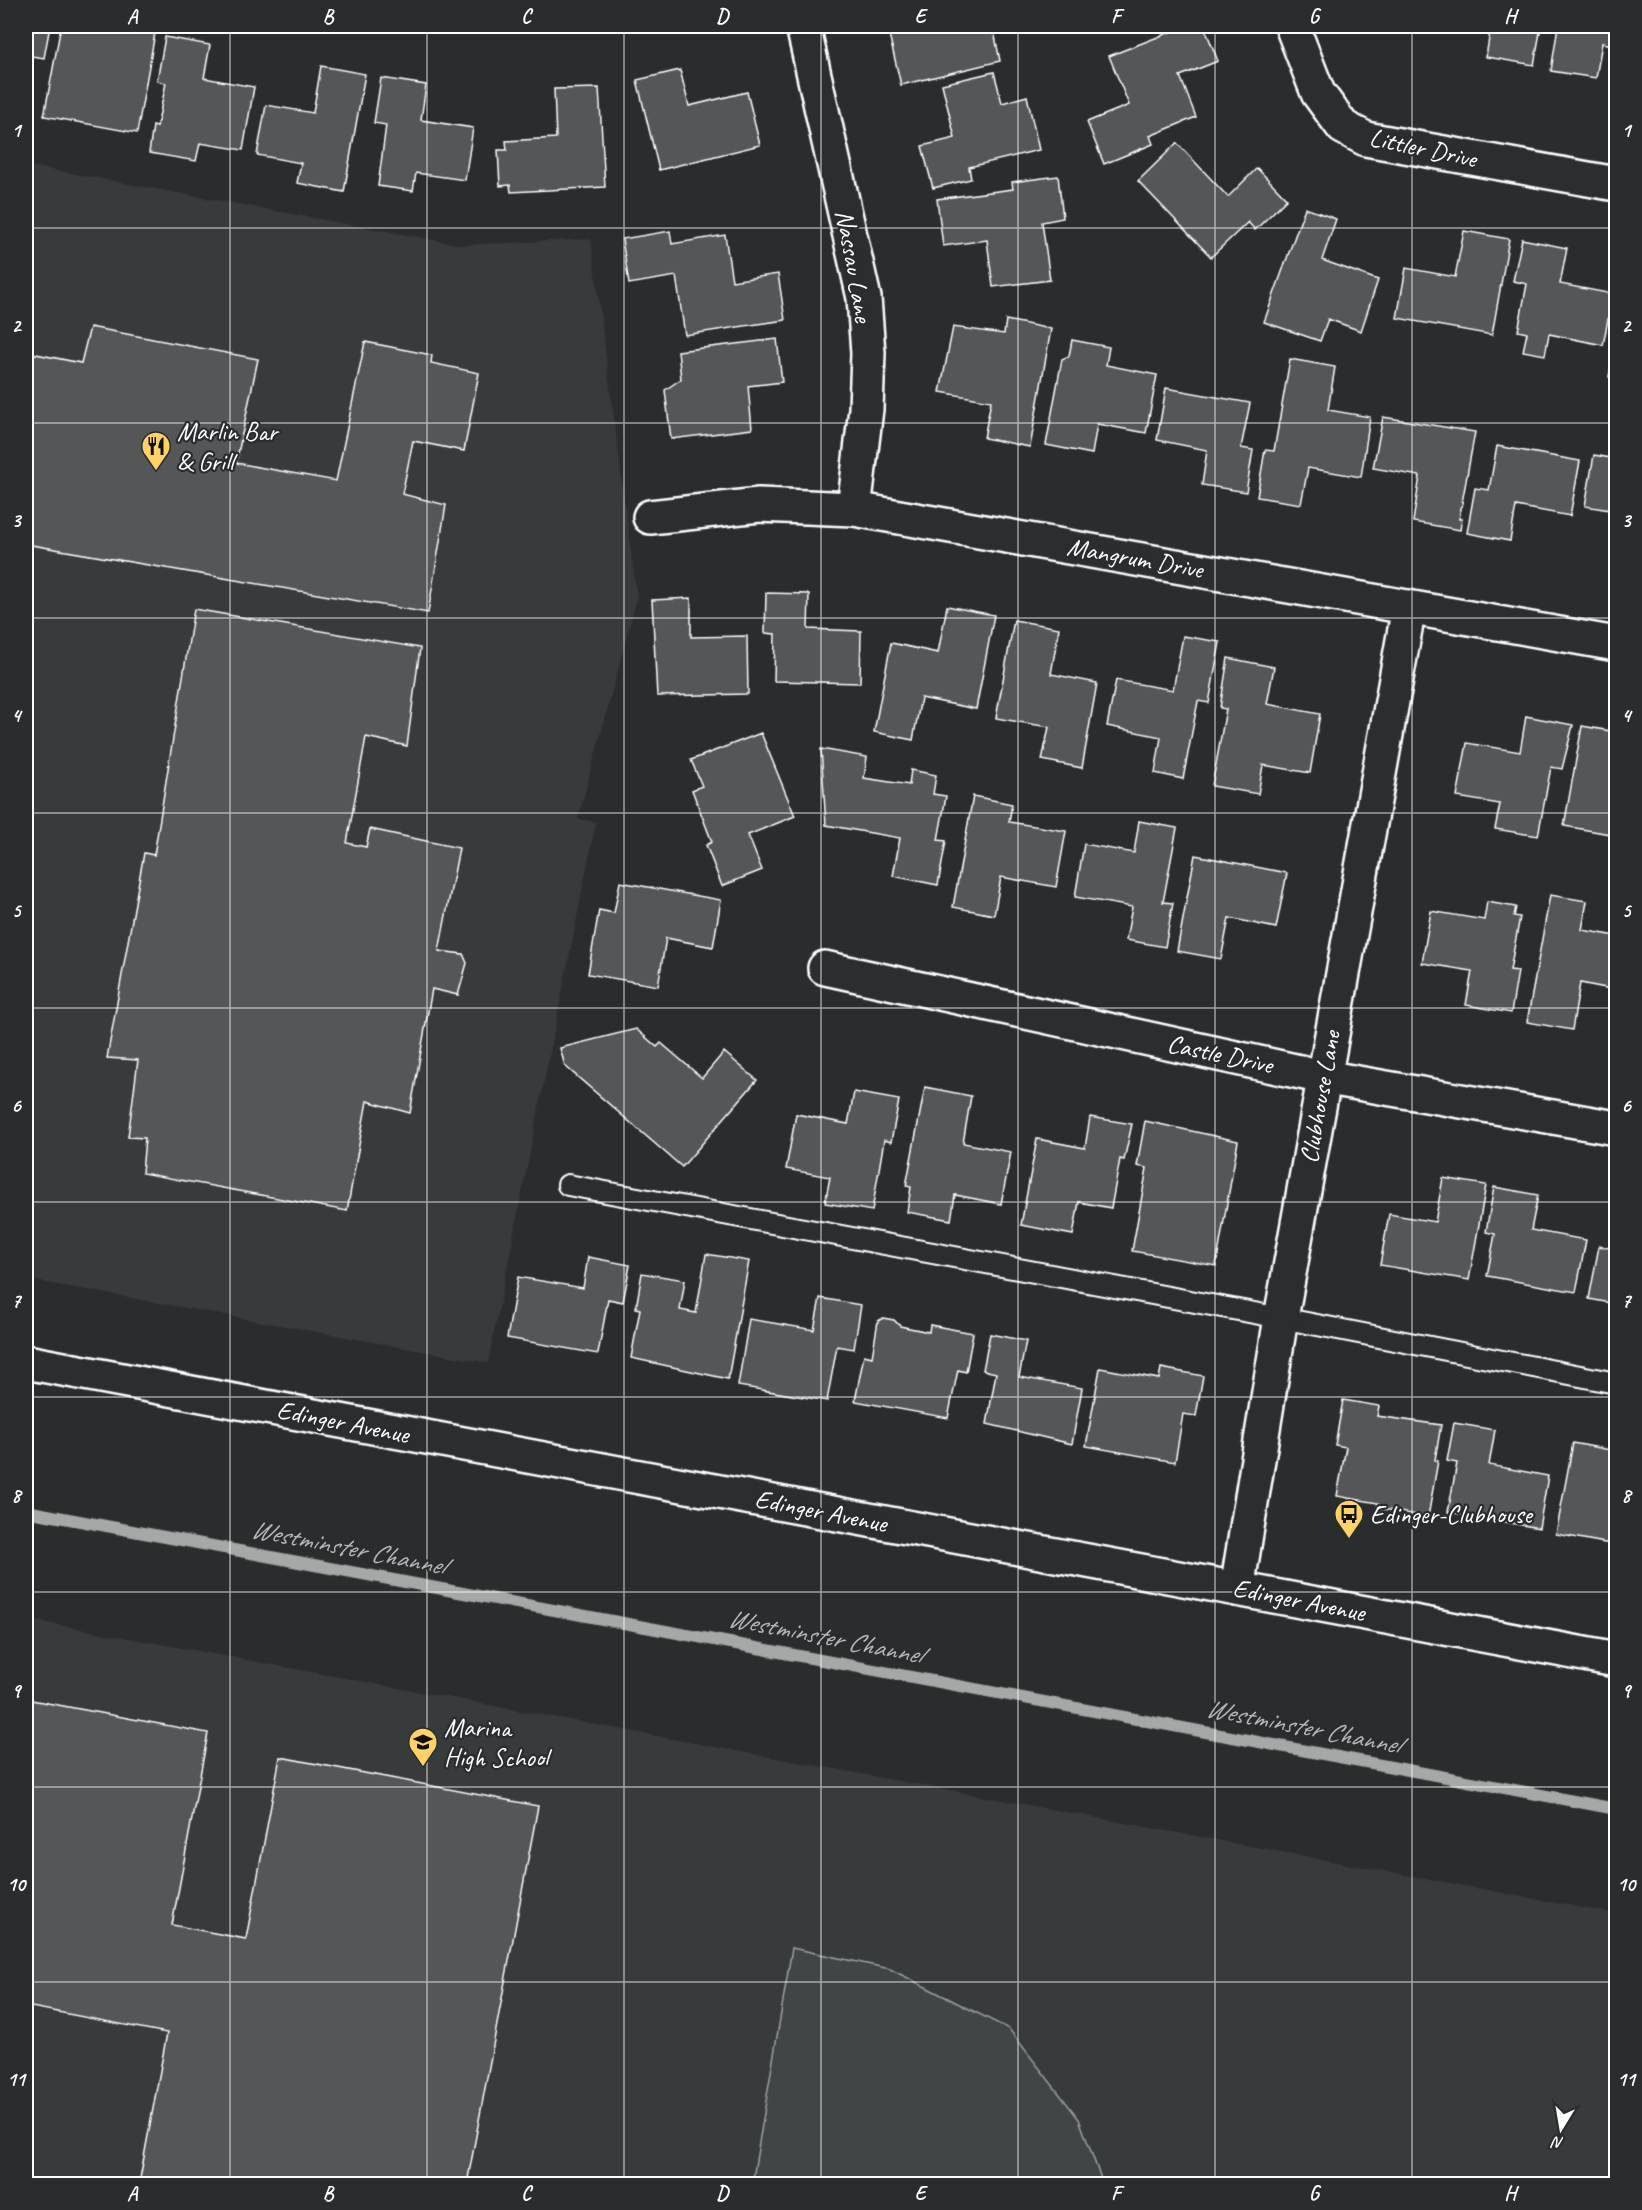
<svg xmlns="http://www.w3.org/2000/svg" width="1642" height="2210" font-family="Caveat,sans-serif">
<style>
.built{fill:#373a3b}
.green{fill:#414445;stroke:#a0a2a2;stroke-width:1.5}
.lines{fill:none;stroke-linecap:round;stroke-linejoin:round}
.stream{stroke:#a6a7a7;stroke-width:12}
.building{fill:#555758;stroke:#fff;stroke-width:1.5}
.service-casing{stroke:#fff;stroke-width:24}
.minor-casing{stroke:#fff;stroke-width:38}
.primary-casing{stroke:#fff;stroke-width:38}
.service{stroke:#2a2d2e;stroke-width:20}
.minor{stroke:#2a2d2e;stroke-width:33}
.primary{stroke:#2a2d2e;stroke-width:33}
.grid{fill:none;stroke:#fff;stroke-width:1.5;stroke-opacity:0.55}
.labels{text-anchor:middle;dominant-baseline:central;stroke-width:4.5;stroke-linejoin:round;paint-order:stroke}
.street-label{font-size:26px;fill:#fff;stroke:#2a2d2e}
.poi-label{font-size:26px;fill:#fff;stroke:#2a2d2e;text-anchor:start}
.water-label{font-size:27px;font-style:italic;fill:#b4b6b6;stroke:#2a2d2e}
.neatline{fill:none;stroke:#fff;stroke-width:2}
.grid-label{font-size:20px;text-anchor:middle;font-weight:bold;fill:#fff}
</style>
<rect width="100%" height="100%" fill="#2a2d2e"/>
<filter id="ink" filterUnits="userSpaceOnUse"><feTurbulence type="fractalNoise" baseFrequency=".0167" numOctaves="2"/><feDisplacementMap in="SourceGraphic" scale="12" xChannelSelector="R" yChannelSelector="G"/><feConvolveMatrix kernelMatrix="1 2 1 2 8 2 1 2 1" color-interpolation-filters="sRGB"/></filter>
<g filter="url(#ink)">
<path class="built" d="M26 165 461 245 591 239 637 598 578 819 596 822 488 1363 26 1279Z
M26 1619 1616 1914V2184H26Z"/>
<path class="green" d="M792 1948 890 1969 1009 2029 1079 2119 1103 2184H752Z"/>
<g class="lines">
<path class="stream" d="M26 1511 1616 1809"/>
</g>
<path class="building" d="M26 26H50L44 58 32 56 26 90Z
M61 26H120L155 33 137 133 44 116Z
M887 26H993L1000 61 901 85Z
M1186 26H1204L1218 61 1180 76 1196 117 1150 136 1153 144 1104 164 1087 122 1129 105 1109 56Z
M1491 26 1541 27 1534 65 1486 57Z
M1558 26H1616V46L1602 43 1596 78 1551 71Z
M165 37 210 45 204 78 254 87 243 150 200 143 196 161 149 153 153 126 157 127 166 83 157 81Z
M321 66 365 74 344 192 297 183 301 163 257 155 266 105 313 113Z
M680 70 689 106 747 92 760 145 659 170 637 80Z
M994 72 1002 103 1027 96 1039 150 969 167 971 179 933 188 922 146 955 138 942 84Z
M381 78 426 85 421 120 473 128 465 180 416 173 413 191 378 186 386 125 374 123Z
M599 88 605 187 511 192 510 185 500 186 498 150H507L506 141 556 138 554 89Z
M1177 143 1228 197 1257 168 1287 199 1255 230 1248 222 1211 257 1138 181Z
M1058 176 1063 218 1042 222 1050 280 993 287 987 240 943 246 937 199 1013 189 1012 182Z
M1305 208 1336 219 1322 260 1378 280 1361 331 1328 319 1320 341 1264 322Z
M670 231 672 244 725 235 732 281 778 274 785 320 685 335 676 276 629 284 622 239Z
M1464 231 1509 239 1492 335 1397 318 1406 268 1455 277Z
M1522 239 1567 248 1560 284 1613 294 1603 345 1549 334 1545 355 1523 351 1527 333 1518 331 1527 284 1513 281Z
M1006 320 1051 329 1030 447 984 438 991 401 940 392 953 327 1004 334Z
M90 327 258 359 236 463 336 481 365 342 432 355 431 363 479 373 464 451 413 441 402 494 446 505 428 613 26 544V352L81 363Z
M777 339 782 382 748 386 752 429 671 439 665 390 681 379 678 351Z
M1616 339V379L1609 377Z
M1072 340 1109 347 1106 365 1157 375 1146 433 1097 424 1092 454 1046 445 1062 359 1069 356Z
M1290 359 1335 367 1328 410 1370 417 1361 477 1308 468 1301 504 1257 497 1265 450 1274 451Z
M1166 388 1250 403 1241 448 1253 450 1246 492 1202 485 1207 450 1157 440Z
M1383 417 1475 432 1459 519H1462L1460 530 1413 522 1420 476 1373 468Z
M1497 446 1580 461 1570 516 1516 506 1510 541 1467 533 1475 488 1489 490Z
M1594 455 1616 459V511L1585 506Z
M766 593 809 594 808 629 861 631 860 683 774 681 775 634 765 633Z
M691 598V637L747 636 748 694 657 696 652 600Z
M947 606 994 615 976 709 921 698 913 740 874 732 891 643 938 653Z
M194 609 420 648 407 746 366 737 347 843 366 847 370 829 459 848 439 951 463 954 467 963 458 995 432 989 410 1113 367 1101 347 1211 142 1173 145 1138 128 1137 138 1060 107 1058 144 853 154 855Z
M1014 620 1059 628 1051 674 1097 683 1082 768 1042 760 1049 727 996 718Z
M1183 636 1220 642 1209 703 1198 701 1183 779 1155 773 1161 737 1107 726 1116 680 1173 690Z
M1228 658 1274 667 1267 704 1320 714 1310 773 1263 765 1258 794 1212 786 1226 709 1220 708Z
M1526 716 1573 725 1562 769 1551 767 1538 836 1495 829 1500 804 1457 797 1467 743 1520 752Z
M1582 726 1616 732V835L1564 826Z
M761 733 795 816 748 835 762 870 722 886 706 845 712 842 692 790 702 786 691 760Z
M821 749 867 757 864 778 909 785 911 770 936 775 933 794 946 796 938 840 946 841 938 885 893 876 900 838 826 825Z
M973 796 1012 804 1009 822 1066 831 1056 887 1001 877 994 915 953 907Z
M1139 821 1177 828 1163 902 1173 903 1165 947 1126 940 1132 907 1075 897 1084 844 1134 853Z
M1195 855 1287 873 1276 928 1229 918 1221 959 1177 951Z
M620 882 721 900 713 947 666 938 658 986 588 974 599 910 614 913Z
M1550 895 1587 901 1582 930 1616 936V990L1580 983 1572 1030 1527 1022Z
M1487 902 1516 907 1514 916 1520 917 1510 970 1518 971 1511 1013 1466 1005 1472 971 1422 963 1431 911 1484 920Z
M636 1029 657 1047 661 1043 702 1078 724 1052 757 1080 682 1167 565 1066 560 1048Z
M925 1087 971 1096 963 1143 1011 1152 1001 1204 955 1195 951 1220 907 1212 911 1187 906 1186Z
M854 1092 899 1100 891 1142 884 1140 872 1211 825 1203 830 1177 786 1169 796 1114 848 1124Z
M1090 1117 1132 1124 1124 1160 1120 1159 1111 1208 1079 1202 1073 1235 1021 1225 1037 1139 1085 1148Z
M1145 1121 1238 1141 1216 1266 1132 1251 1147 1168 1137 1166Z
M1443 1178 1486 1185 1469 1280 1380 1265 1389 1214 1435 1222Z
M1494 1187 1538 1195 1531 1230 1586 1240 1576 1292 1487 1276 1495 1234 1486 1232Z
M1599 1246 1616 1249V1304L1589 1299Z
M706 1254 749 1261 728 1379 631 1358 640 1309 636 1308 642 1273 685 1280 680 1310 696 1313Z
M588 1257 630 1265 623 1302 608 1299 598 1354 507 1338 518 1277 583 1288Z
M820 1298 861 1305 854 1349 837 1346 827 1401 738 1386 749 1319 814 1330Z
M883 1318 894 1320 900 1326 929 1332 930 1325 973 1333 966 1372 958 1370 948 1418 855 1401 864 1355 872 1357 878 1321Z
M990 1334 1026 1341 1019 1377 1082 1388 1072 1444 987 1424 996 1373 983 1370Z
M1100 1368 1159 1379 1161 1368 1203 1376 1196 1416 1183 1414 1175 1462 1086 1446Z
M1343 1400 1379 1406 1377 1416 1441 1425 1435 1460 1438 1461 1428 1517 1377 1508 1378 1503 1337 1496 1346 1447 1335 1445Z
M1454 1423 1495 1430 1489 1465 1548 1476 1539 1528 1448 1512 1457 1463 1447 1461Z
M1573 1443 1616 1451V1545L1556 1534Z
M26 1699 208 1733 172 1925 246 1939 280 1757 538 1806 467 2184H139L167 2033 26 2006Z"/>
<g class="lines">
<g class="service-casing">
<path id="service" d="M568 1185 1281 1318 1616 1383"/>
</g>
<g class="minor-casing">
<path id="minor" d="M803 26 864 298 868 353 866 409 854 509
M1292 26 1318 93 1343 127 1366 139 1616 184
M650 517 759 505 854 509 1616 644
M825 968 1323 1077 1616 1128
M1237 1589 1281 1318 1409 607"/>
</g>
<g class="primary-casing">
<path id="primary" d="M26 1362 1616 1660"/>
</g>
<use href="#service" class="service"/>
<use href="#minor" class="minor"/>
<use href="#primary" class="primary"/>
</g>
</g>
<path class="grid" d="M230 26V2184M427 26V2184M624 26V2184M821 26V2184M1018 26V2184M1215 26V2184M1412 26V2184M26 228H1616M26 423H1616M26 618H1616M26 813H1616M26 1008H1616M26 1202H1616M26 1397H1616M26 1592H1616M26 1787H1616M26 1982H1616"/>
<defs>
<g id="restaurant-pin" transform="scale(1.5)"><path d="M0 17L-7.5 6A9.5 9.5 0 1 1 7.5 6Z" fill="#ffd166" stroke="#2a2d2e"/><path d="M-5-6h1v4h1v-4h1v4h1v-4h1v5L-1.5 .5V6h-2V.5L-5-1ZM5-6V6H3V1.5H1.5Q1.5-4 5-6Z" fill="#111"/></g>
<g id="bus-pin" transform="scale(1.5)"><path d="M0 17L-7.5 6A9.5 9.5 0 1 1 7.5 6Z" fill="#ffd166" stroke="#2a2d2e"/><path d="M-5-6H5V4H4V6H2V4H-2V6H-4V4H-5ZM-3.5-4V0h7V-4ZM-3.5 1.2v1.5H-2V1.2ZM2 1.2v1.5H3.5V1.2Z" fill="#111"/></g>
<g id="school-pin" transform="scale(1.5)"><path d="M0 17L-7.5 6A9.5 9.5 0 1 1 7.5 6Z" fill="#ffd166" stroke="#2a2d2e"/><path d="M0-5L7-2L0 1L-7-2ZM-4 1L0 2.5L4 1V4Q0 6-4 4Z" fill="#111"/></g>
</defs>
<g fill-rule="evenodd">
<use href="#restaurant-pin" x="156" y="446"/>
<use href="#bus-pin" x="1349" y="1514"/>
<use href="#school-pin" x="423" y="1742"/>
</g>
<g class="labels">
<g class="street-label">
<text transform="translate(1423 148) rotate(12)">Littler Drive</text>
<text transform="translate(854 266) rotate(80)">Nassau Lane</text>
<text transform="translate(1135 558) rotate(10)">Mangrum Drive</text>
<text transform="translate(1220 1054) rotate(12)">Castle Drive</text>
<text transform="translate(1320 1097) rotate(-80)">Clubhouse Lane</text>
<text transform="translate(343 1422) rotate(11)">Edinger Avenue</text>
<text transform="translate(821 1511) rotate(11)">Edinger Avenue</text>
<text transform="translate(1299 1600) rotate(11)">Edinger Avenue</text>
</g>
<g class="poi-label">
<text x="177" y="431">Marlin Bar<tspan x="177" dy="30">&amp; Grill</tspan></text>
<text x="1370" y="1514">Edinger-Clubhouse</text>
<text x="444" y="1727">Marina<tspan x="444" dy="30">High School</tspan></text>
</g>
<g class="water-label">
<text transform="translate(348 1547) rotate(11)">Westminster Channel</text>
<text transform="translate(825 1636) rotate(11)">Westminster Channel</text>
<text transform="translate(1303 1726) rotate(11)">Westminster Channel</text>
</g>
</g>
<rect width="1642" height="2210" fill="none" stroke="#2a2d2e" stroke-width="66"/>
<g transform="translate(1561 2129) rotate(191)" stroke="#2a2d2e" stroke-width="4.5" paint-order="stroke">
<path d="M0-4.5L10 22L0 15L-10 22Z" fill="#ffffff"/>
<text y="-9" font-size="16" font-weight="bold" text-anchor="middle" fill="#ffffff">N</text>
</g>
<rect x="33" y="33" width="1576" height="2144" class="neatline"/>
<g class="grid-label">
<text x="132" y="23">A</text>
<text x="328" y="23">B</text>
<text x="526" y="23">C</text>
<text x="722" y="23">D</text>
<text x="920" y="23">E</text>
<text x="1116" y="23">F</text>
<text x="1314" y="23">G</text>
<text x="1510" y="23">H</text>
<text x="16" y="137">1</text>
<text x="1626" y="137">1</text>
<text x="16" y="332">2</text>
<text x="1626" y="332">2</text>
<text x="16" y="527">3</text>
<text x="1626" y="527">3</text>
<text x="16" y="722">4</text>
<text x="1626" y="722">4</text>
<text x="16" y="917">5</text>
<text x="1626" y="917">5</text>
<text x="16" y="1112">6</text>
<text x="1626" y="1112">6</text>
<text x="16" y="1307">7</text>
<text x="1626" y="1307">7</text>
<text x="16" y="1502">8</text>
<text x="1626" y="1502">8</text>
<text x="16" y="1697">9</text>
<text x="1626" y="1697">9</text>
<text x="16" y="1891">10</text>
<text x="1626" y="1891">10</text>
<text x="16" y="2086">11</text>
<text x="1626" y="2086">11</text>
<text x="132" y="2200">A</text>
<text x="328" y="2200">B</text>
<text x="526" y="2200">C</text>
<text x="722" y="2200">D</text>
<text x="920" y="2200">E</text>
<text x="1116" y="2200">F</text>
<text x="1314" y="2200">G</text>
<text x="1510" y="2200">H</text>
</g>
</svg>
